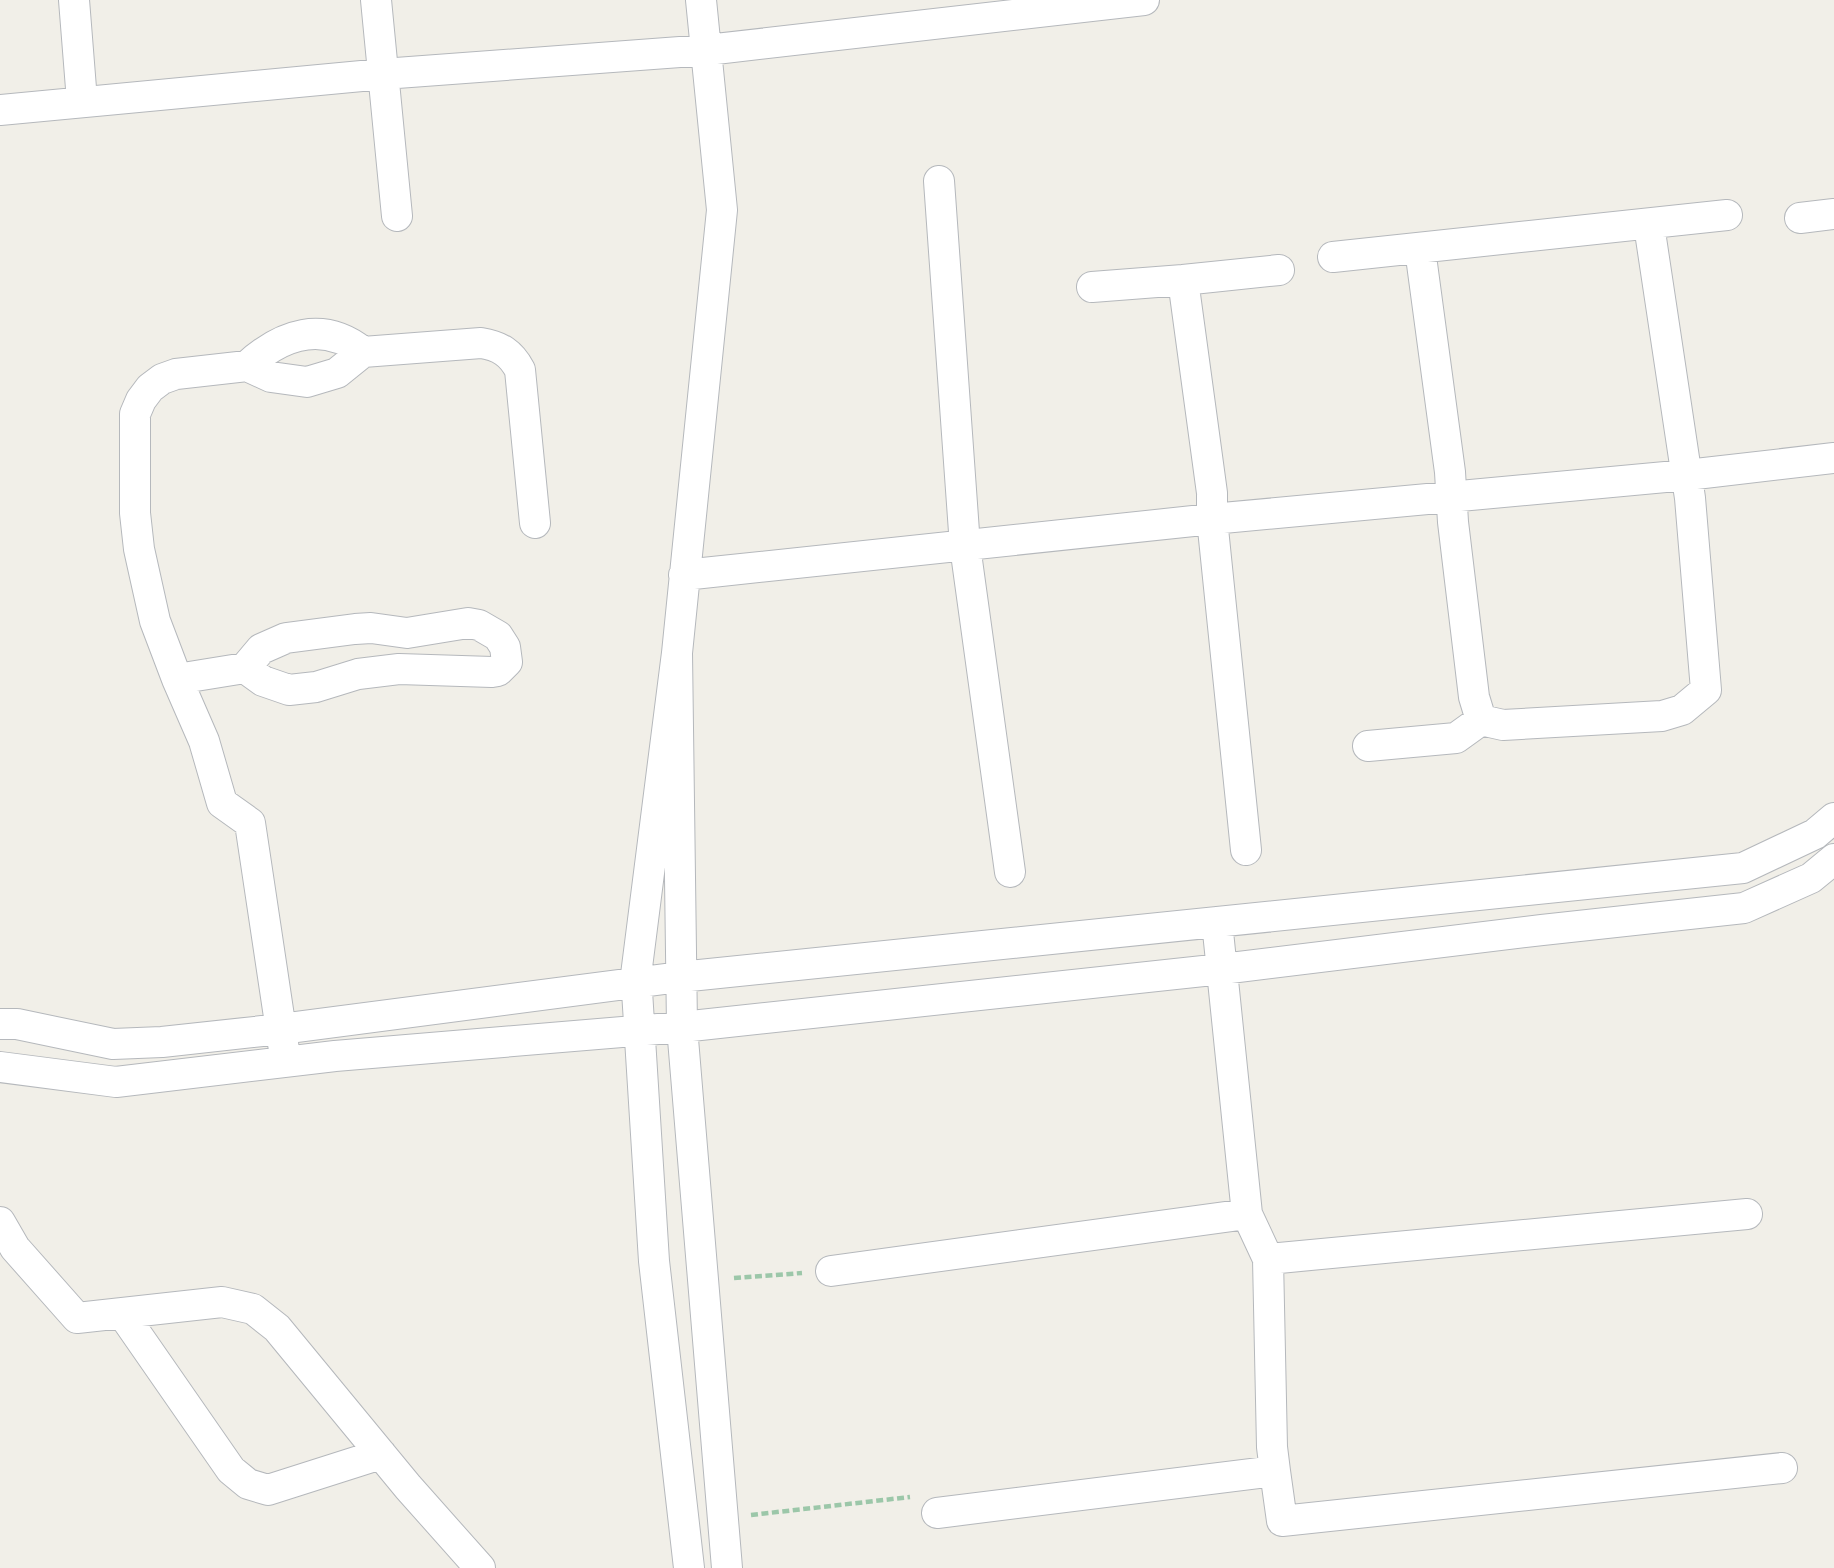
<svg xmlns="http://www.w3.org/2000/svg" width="1834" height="1568" font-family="Jost,sans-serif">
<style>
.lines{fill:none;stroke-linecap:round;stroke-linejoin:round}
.street-casing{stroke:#b5b8bc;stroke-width:32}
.path{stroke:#9cc7a9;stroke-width:4.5;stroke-dasharray:7 3.5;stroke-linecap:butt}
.street{stroke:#fff;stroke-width:30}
</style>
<rect width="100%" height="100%" fill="#f1efe8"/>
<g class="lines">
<g class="street-casing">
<path id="street" d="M74 0 82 101
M376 0 397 216
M0 110 383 74 707 50 1144 0
M939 181 965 546 1010 872
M1800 218 1834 214
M1420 249 1450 472 1453 522 1474 697 1481 720 1503 725 1662 716 1682 710 1706 690 1690 498 1649 225
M1333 257 1727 215
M1092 287 1183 280
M247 366C282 334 323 320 363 352
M684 575 1212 519 1687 475 1834 458
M677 653 722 210 701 0
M177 679 245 668 261 649 286 638 355 629 371 628 407 633 468 623 479 625 498 636 505 647 507 662 498 671 492 672 399 669 358 674 316 687 289 690 263 681 245 668
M1368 746 1456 738 1481 720
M1246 850 1212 519V493L1183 280 1279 270
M1217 922 1247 1214 1268 1259 1272 1447 1275 1471
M0 1024H17L113 1044 162 1042 281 1029 680 977 1743 868 1815 834 1834 818
M284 1050 250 823 222 803 204 741 177 679 155 621 139 549 135 513V414L141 400 150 388 162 379 176 374 247 366 271 377 307 382 337 373 363 352 481 343C500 346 511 353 520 370L535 523
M0 1067 116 1082 335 1056 682 1027 1222 969 1542 930 1744 908 1811 878 1834 859
M0 1222 15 1248 77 1318 222 1302 253 1309 277 1328 408 1487 480 1568
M1268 1259 1747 1214
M831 1271 1247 1214
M122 1313 231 1470 248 1484 268 1490 381 1454
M937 1513 1275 1471 1282 1521 1782 1468
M689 1568 654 1261 636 975 677 653 682 1027 727 1568"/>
</g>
<path class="path" d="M734 1278 802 1273
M751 1515 910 1497"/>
<use href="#street" class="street"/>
</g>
</svg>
